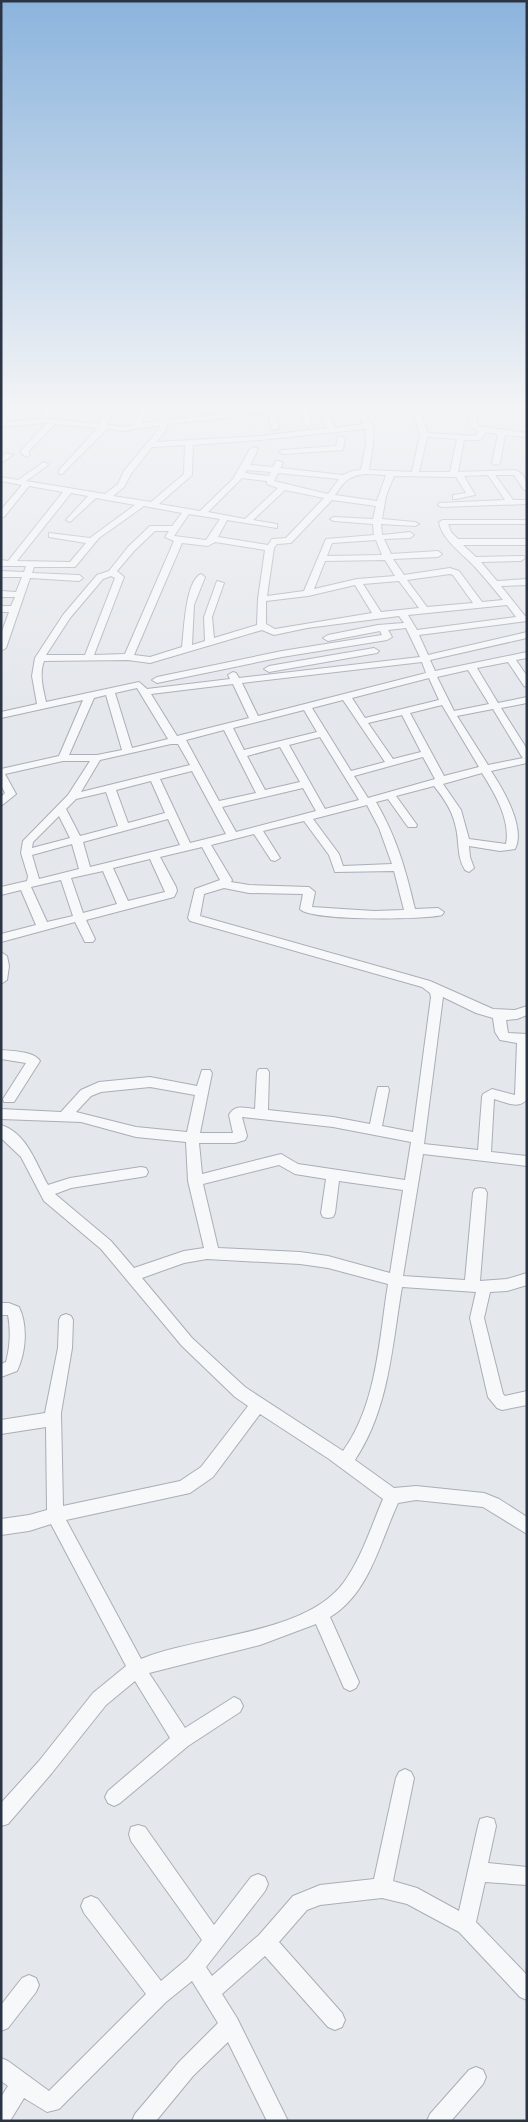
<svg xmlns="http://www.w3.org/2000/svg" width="528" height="2122" font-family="'Varela Round',sans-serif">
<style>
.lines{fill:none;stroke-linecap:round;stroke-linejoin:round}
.minor-casing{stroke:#a9aeb7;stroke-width:2}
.minor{fill:#f7f8fa;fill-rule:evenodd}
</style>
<rect width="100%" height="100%" fill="#e4e7ec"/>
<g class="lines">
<g class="minor-casing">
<path id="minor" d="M3 405H11L6 422 40 419 45 405H53L47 419 99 424 108 405H116L106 425 125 427 134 425 140 405H148L142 423 160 421 162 405H170L168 420 188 418 189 405H197L195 417 215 415 218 405H226L223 414 299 405H330L325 407 335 428 363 424 353 405H360L373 426V444L369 470 412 472 420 435 411 405H419L427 433 475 436 479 431 471 427 465 405H473L478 426 527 433V437L505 435 500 463 496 465 492 463 498 434 486 432 480 440H464L458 472 514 470C524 472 527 481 527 490H524L514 475H495L513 500H527V504L442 507 438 505 439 503 505 500 488 475 464 476 475 495 456 499H453V495L466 493 456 477 394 476 386 496 382 519 415 522 419 524 415 526 381 524 382 535 410 532 414 535 410 538 384 539 391 554 438 551 442 554 438 557 393 559 404 575 450 568 459 571 482 602 503 600C494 589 485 578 475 567 463 554 442 540 439 522L443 520H527V524H448L451 532 458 539H527V545H463L476 557 524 556 525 558 521 561 481 562 497 581 527 579V585L501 586 525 616 527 615V621L419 635 428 655 527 632V638L430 660 435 671 527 652V658L516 660 527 676V687L524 686 508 662 477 668 498 703 527 697V703L501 708 527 749V763L491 771C503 789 526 828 515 849L500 851 469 846 470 857 474 868 469 872 465 870C456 856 460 840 455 824 452 810 443 797 434 786L396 796 417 825 416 827H408L388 799 376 802C397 838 406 871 415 909L438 908 444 912 442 915C424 920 310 921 300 909L303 894 249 893 224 888 204 894 200 916 430 981 493 1009 515 1010 527 1006V1015L517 1019 506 1020 508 1033 527 1034V1099C519 1110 505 1102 494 1099L491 1152 527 1156V1166L423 1154 403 1276 465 1280 473 1193 475 1189 480 1188 485 1189 487 1193 480 1281 507 1279 527 1273V1285L507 1291 490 1292 484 1318 503 1394 505 1396 527 1391V1405L502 1410 497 1408 488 1397 470 1318 476 1292 402 1287C392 1346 389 1409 355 1460L394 1488 416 1486 484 1493 499 1499 527 1517V1534L483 1507 416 1500 398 1503C380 1542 369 1594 330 1617L359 1682 356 1688 350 1691 344 1688 316 1624 260 1645 149 1673 185 1728 234 1697 240 1700 243 1706 240 1712 188 1746 120 1803 114 1806 108 1803 105 1797 108 1791 170 1738 135 1681 106 1705 51 1774 8 1824 1 1826V1803L39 1761 93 1693 126 1666 51 1524 29 1531 1 1535V1519L29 1515 47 1510 46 1427 1 1434V1420L45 1413 58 1348 59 1320 61 1316 66 1314 71 1316 73 1320 72 1348 61 1413 63 1506 180 1481 201 1467 248 1406 235 1397 182 1346 101 1249 44 1201 21 1157 1 1138V1125C27 1133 36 1164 48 1185L70 1178 141 1167 146 1168 148 1172 146 1176 141 1177 71 1188 55 1194 111 1241 134 1268 184 1251 204 1248 188 1181 186 1142 136 1137 81 1122 1 1119V1109L61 1112 81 1090 99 1082 150 1077 197 1086 202 1070H210L212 1073 200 1133H233L229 1115C235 1104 244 1108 255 1109L257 1072 259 1069H267L269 1072 268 1110 333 1117 370 1124 377 1090 378 1087H388L389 1090 382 1126 413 1132 431 997 430 993 422 987 190 921 188 918 195 889 220 880 202 847 160 857 176 887 177 891 174 897 86 920 95 939 93 942H85L75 922 1 942V934L36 925 21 890 1 895V887L27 881 28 876 21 853 23 841 68 795 90 761H63L5 774 16 794 1 806V797L5 793 1 785V769L59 756 83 700 1 718V712L37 704 32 676 35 658 63 615 97 575 109 571 128 547 150 526H172L182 513 144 506 99 538 75 567H34L32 573 79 575 83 578 79 581 30 578 6 648 1 651V634L9 612H1V606H11L15 597H1V591L16 592 22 577H1V571L24 572 26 566H1V560L8 561 63 492 29 486 4 517H1V510L22 485 1 481V477L18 480 44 462 48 464 47 466 26 481 105 494 118 484 124 471 159 429 160 425 125 431 107 429 62 474H59V470L98 428 55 424 30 450 28 452 30 455 26 457 20 452 47 423 1 427ZM318 408 327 428 260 436 156 442 167 429V424L269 413 271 428 275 430 279 428 276 413 301 410 304 424 308 426 312 424 308 409ZM365 429 366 444 361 470 352 471 343 475 280 468 283 463 279 461H276L273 467 250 465 258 449 254 447 250 449 233 479 200 511 159 504 192 475 193 445 260 440ZM427 437 457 439 450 472H419ZM185 445 184 474 151 502 113 496 124 487 131 474 152 447ZM247 470 271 472 269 476 245 473ZM278 473 339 479 328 494 274 481ZM365 474 386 475 377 501 335 495C344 482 348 476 365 474ZM242 478 267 481V484L278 488 245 519 208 512ZM285 490 324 498 286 538 272 539 268 545 218 537 227 520 277 528V524L253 520ZM71 493 88 496 66 520 70 522 96 498 135 505 90 538 49 533V537L86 543 70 562 17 561ZM332 500 376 506 373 519 334 517 330 519 334 521 373 524 374 535 326 539 304 591 267 596 274 548 277 544 291 543ZM189 514 220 519 206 540 174 536ZM155 531H169L165 537 174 541 125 654 94 655 124 577 117 571 134 551ZM376 540 382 555 327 556 332 543ZM215 542 265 550 258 599 257 625 214 638 212 617 224 583 217 581 204 617 205 641 192 645 194 605 205 577 201 574C185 581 184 632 182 647L150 657 134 655 182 543 208 546ZM385 560 395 576 357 579 314 589 325 561ZM450 574 453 575 473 603 427 607 407 580ZM111 576 115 578 85 655H46L70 618 103 579ZM399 581 419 608 381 612 363 584ZM355 585 372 613 275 629 266 624V601L308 596ZM507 605 516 617 417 630 408 615ZM399 616 404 623 378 625 328 635 323 638 328 641 380 631 382 635 282 651 157 677 152 680 157 683 282 657 387 640 392 637 388 630 406 628 420 657 239 678 236 673 233 672 228 675 230 679 147 689 139 682 46 702C43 688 39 675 44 661L128 660 150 663 262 630 274 635 307 628ZM422 662 426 673 258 716 242 683ZM468 670 489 704 454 711 437 677ZM429 678 439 700 365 718 352 698ZM233 684 249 718 177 736 151 694ZM137 688 168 739 132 748 115 693ZM106 695 122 750 97 755H69L94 698ZM343 700 385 762 351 771 312 708ZM442 705 479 767 444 776 410 713ZM493 709 522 757 523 758 488 765 457 716ZM304 710 317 732 244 750 233 728ZM402 715 421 752 393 759 368 723ZM224 730 256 793 219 801 186 740ZM320 737 359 800 325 809 289 745ZM171 744H178L190 765 81 792 100 760ZM280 747 300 782 265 790 247 756ZM423 757 435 779 368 798 354 776ZM192 771 226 834 190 843 160 779ZM482 773C494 792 511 820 506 844L469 839 461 810 443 784ZM151 781 165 813 128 823 116 790ZM303 788 316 811 236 832 222 807ZM106 792 118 826 80 836 66 809 76 799ZM367 805 379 828 392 864 343 866 339 854 313 819ZM59 816 70 838 32 848 33 842ZM168 819 180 845 90 867 83 842ZM304 821 329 855 335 872 394 871 404 910 374 911 312 907 315 892 309 887 249 885 231 882 232 880 211 845 254 834 271 860 275 861 280 858 263 831ZM72 844 79 869 39 879 32 855ZM150 859 165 892 128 901 113 868ZM103 871 117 904 83 913 71 878ZM61 880 73 916 47 922 31 887ZM443 997 476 1013 493 1018 495 1032 500 1040 517 1043 515 1095 492 1089 483 1094 482 1097 478 1150 424 1144ZM150 1087 195 1095 187 1132 136 1127 76 1112 91 1096 101 1092ZM242 1117 333 1127 411 1142 405 1180 298 1164 281 1154 202 1174 199 1143H235L245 1140 247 1136ZM279 1165 295 1174 326 1179 321 1213 323 1217 328 1218 333 1217 335 1213 339 1181 403 1190 390 1273 328 1256 300 1252 218 1248 203 1184ZM207 1259 300 1264 328 1268 388 1284C379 1340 377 1404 343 1451L245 1387 192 1338 142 1278 184 1263ZM260 1414 329 1459 383 1499C371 1527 362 1557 344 1582 306 1635 198 1635 141 1659L66 1520 190 1493 213 1477Z
M385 405H392L396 410 389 412Z
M441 405H449L450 408 443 410Z
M338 436 345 438 343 450 283 454 279 452 283 450 336 446Z
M6 453 13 455 1 463V457Z
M374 648 379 651 377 653 269 672 264 669 269 666Z
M1 952 7 956 9 966 7 980 1 984Z
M1 1050C12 1051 34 1051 40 1061L14 1102H4L3 1099 26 1063 1 1059Z
M1 1303H9L19 1307C28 1326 26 1352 17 1371L1 1377V1364L6 1362C10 1347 11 1331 8 1315H1Z
M405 1769 411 1772 414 1778 393 1881 417 1888 459 1911 478 1826 480 1819 487 1817 494 1819 496 1826 488 1863 527 1867V1885L485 1882 476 1922 527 1975V2000L520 1997 459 1932 407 1904 382 1898 320 1905 307 1910 279 1942 342 2013 345 2020 342 2027 335 2030 328 2027 265 1956 222 1994 237 2018 288 2121H267L228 2042 193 2076 156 2121H132L135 2114 179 2062 218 2023 192 1981 166 2002 59 2109 47 2112 24 2098 10 2121H1V2097L8 2086 1 2081V2058L8 2061 49 2091 146 1994 84 1913 81 1906 84 1899 91 1896 98 1899 161 1981 187 1959 202 1940 131 1841 129 1834 131 1827 138 1825 145 1827 214 1925 251 1877 258 1874 265 1877 268 1884 265 1891 206 1967 212 1976 259 1935 293 1896 320 1885 374 1879 396 1778 399 1772Z
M29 1975 36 1978 39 1985 36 1992 8 2028 1 2031V2005L22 1978Z
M476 2067 483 2070 486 2077 483 2084 451 2121H427L430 2114 469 2070Z"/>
</g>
<use href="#minor" class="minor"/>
</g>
<linearGradient id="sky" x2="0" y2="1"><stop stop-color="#8bb4dd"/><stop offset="0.58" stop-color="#f3f4f6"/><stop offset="1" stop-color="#f3f4f6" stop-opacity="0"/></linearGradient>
<rect width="528" height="702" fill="url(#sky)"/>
<rect width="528" height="2122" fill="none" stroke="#2b3445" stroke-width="5"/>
</svg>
